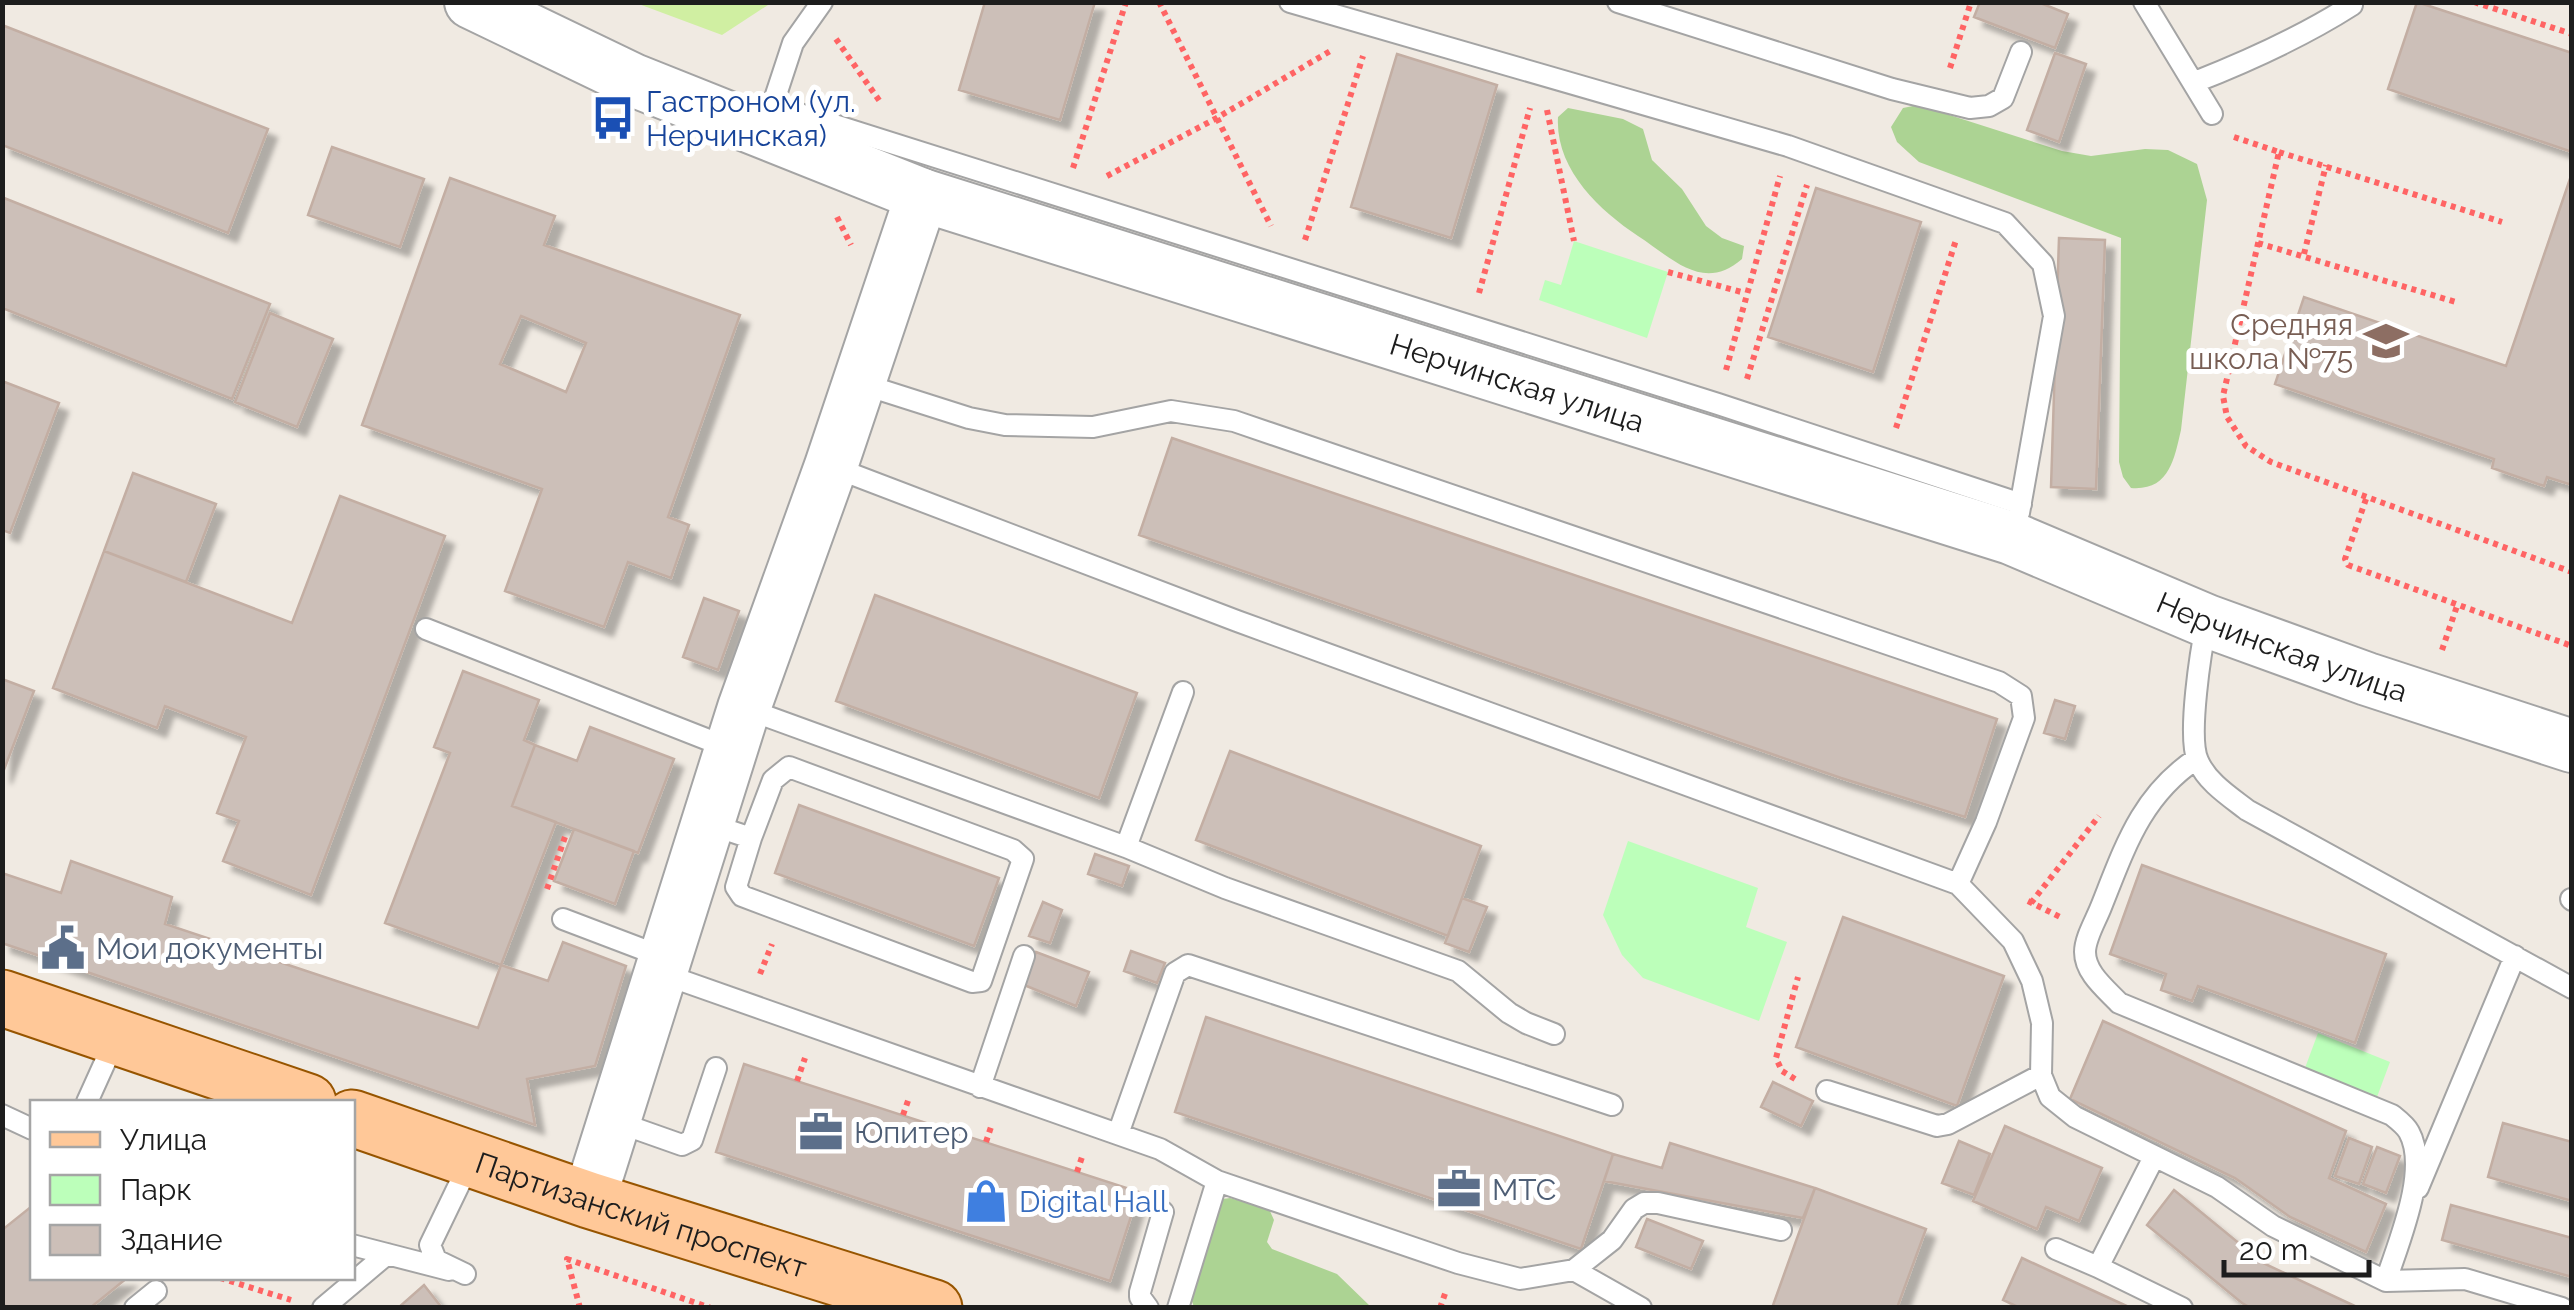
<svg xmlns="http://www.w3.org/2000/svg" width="2574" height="1310" font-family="Raleway,sans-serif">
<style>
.grass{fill:#d0efa2}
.forest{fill:#acd393}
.park{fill:#bcffba}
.building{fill:#ccbfb8;stroke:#c3aea3;stroke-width:2.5;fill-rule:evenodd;filter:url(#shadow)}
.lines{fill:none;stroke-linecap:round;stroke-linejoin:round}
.service-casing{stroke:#a4a4a4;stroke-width:24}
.tertiary-casing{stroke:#a4a4a4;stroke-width:56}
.primary-casing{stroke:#975500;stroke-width:59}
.path{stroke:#ff6464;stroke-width:6;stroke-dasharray:5 5;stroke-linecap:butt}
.service{stroke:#fff;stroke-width:20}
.tertiary{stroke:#fff;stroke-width:52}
.primary{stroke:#ffc898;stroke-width:55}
.labels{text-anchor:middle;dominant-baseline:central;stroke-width:10;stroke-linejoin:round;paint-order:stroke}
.transit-label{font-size:30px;fill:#164399;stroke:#fff;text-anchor:start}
.education-label{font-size:30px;fill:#785e54;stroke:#fff;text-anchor:end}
.street-label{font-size:30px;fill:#1d1d1d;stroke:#fff}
.service-label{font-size:30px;fill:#4e5e75;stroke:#fff;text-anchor:start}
.shop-label{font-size:30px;fill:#366cbe;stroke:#fff;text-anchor:start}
</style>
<defs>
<filter id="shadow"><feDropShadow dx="9" dy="9" stdDeviation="2.5" flood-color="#0004"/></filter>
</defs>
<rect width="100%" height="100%" fill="#f0eae2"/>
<path class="grass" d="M636 3H771L722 35Z"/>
<path class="forest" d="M1918 105 2062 151 2091 156 2145 149 2168 150 2197 164 2207 200 2181 430C2174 460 2169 491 2131 488L2123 477 2119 462 2121 238 1919 162 1897 142 1891 127 1903 108Z
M1568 108 1623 119 1643 129 1652 160 1682 189 1706 226 1722 238 1744 246 1742 259C1703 293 1672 258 1638 236 1599 210 1555 169 1558 117Z
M1230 1198 1269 1209 1274 1220 1267 1242 1272 1249 1337 1274 1371 1307H1194L1188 1290 1216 1206 1223 1199Z"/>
<path class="park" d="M1574 241 1668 272 1647 338 1539 300 1545 280 1561 285Z
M1628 841 1758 888 1746 927 1787 942 1759 1021 1643 978 1622 955 1603 915Z
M2318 1033 2390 1062 2377 1097 2305 1068Z"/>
<path class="building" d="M985 2H1095L1060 120 959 90Z
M1980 2H2038L2068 14 2055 48 1974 17Z
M2417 2 2572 53V152L2388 89Z
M2 25 268 129 228 233 2 145Z
M2055 53 2086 64 2059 142 2027 130Z
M1397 54 1497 85 1451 238 1351 207Z
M332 147 424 179 400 247 308 215Z
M2572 173V485L2547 477 2544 486 2492 468 2494 459 2275 384 2304 297 2506 366Z
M450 178 555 216 544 245 740 315 668 517 689 525 671 578 628 562 604 627 505 591 542 489 362 425ZM521 316 586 343 566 392 500 364Z
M1816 188 1921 222 1873 372 1768 337Z
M4 198 270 304 232 399 2 308Z
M2059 238 2105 240 2096 489 2051 487Z
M270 313 333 339 297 427 235 402Z
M2 381 59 403 10 533 2 530Z
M1172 438 1997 719 1965 817 1841 778 1139 535Z
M133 473 216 504 186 582 104 551Z
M340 496 445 536 311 895 223 861 239 821 217 813 246 737 165 706 157 728 53 688 104 551 292 623Z
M875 595 1137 693 1099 798 836 701Z
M704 598 739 611 718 670 683 657Z
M463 671 539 700 524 740 535 745 512 806 556 822 501 965 385 923 450 753 434 747Z
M2 679 34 691 2 775Z
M2055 700 2075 706 2065 739 2044 733Z
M590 727 674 759 638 853 512 806 535 745 577 761Z
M1230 751 1481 846 1448 936 1196 840Z
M799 805 999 878 974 946 775 873Z
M574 829 634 851 615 904 554 881Z
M1095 854 1129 866 1122 886 1088 874Z
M71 861 172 897 165 924 478 1028 501 965 548 981 563 942 626 966 595 1066 527 1079 535 1125 2 943V873L61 893Z
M2142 865 2386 954 2355 1043 2198 986 2192 1001 2161 990 2166 974 2110 954Z
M1462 898 1487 907 1469 952 1445 943Z
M1043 902 1062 910 1050 943 1029 936Z
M1843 917 2004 976 1957 1106 1796 1047Z
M1131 951 1165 963 1157 983 1124 971Z
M1036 952 1089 972 1076 1006 1024 985Z
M1206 1017 1613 1154 1581 1249 1175 1112Z
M2103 1021 2346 1131 2329 1178 2386 1204 2366 1252 2290 1217 2235 1178 2070 1099Z
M744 1064 1139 1192 1110 1281 716 1152Z
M1773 1082 1813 1101 1801 1126 1761 1107Z
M2503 1123 2572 1142V1201L2488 1177Z
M2005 1126 2102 1168 2079 1221 2046 1207 2037 1229 1973 1201Z
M2349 1138 2372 1147 2359 1184 2335 1176Z
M1959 1141 1990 1154 1974 1195 1942 1183Z
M1670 1143 1815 1188 1803 1218 1604 1181 1613 1154 1662 1168Z
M2377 1147 2400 1156 2386 1193 2363 1184Z
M1815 1188 1926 1229 1897 1308H1772Z
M2174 1190 2263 1263 2359 1308H2251L2242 1303 2147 1225Z
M2451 1205 2572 1238V1277L2442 1240Z
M32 1206V1278H127L90 1308H7L2 1302V1230Z
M1647 1219 1703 1241 1691 1269 1636 1247Z
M2022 1258 2131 1308H2020L2003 1300Z
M424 1285 442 1308H398Z"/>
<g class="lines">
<g class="service-casing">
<path id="service" d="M1290 2 1788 146 2005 223 2043 264 2054 316 2019 513
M1618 2 1892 89 1970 108 1989 106 2003 98 2021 52
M2144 2 2212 114
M2195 82C2251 60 2302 37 2352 5
M771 105 1718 404 2021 504
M769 116 793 43 822 2
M859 383 969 418 1005 425 1093 427 1171 411 1234 421 1999 682 2021 696 2024 718 1986 822 1958 884
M833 467 1237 621 1958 884 2013 941 2032 981 2042 1023 2041 1075 2050 1097 2075 1117 2217 1187 2273 1226 2386 1281 2465 1279 2562 1308
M2207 621C2201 649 2187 737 2198 761 2207 782 2229 796 2247 810L2572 988
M426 629 729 748
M744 708 1126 847 1225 888 1458 971 1509 1013 1526 1023 1554 1034
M2196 759C2141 796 2125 847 2101 907 2096 920 2085 938 2085 952 2085 973 2106 989 2119 1003L2392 1115C2397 1119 2406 1126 2409 1132 2430 1170 2398 1243 2386 1281
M709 824 751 838 773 780 789 767 1013 850 1023 859 981 981 972 982 742 896 736 887 751 838
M1126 847 1183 692
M2571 899 2572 900
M563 919 663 957
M663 974 1160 1149 1217 1181 1458 1263 1520 1279 1574 1270 1612 1240 1634 1209 1644 1203H1658L1781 1230
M980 1087 1024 956
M1827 1091 1937 1126 1948 1124 2041 1075
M87 1102 115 1040
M2 1115 32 1129
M614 1121 682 1145 692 1140 716 1068
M1118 1134 1175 973 1188 965 1612 1105
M2154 1157 2098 1267 2182 1308
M2418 1188 2515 956
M352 1245 449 1270
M2056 1249 2098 1267
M1574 1270 1641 1308
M465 1274 436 1260 430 1245 471 1160
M135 1308 156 1291
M323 1308 387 1254
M1148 1308 1140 1297V1292L1163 1212
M1178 1308 1217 1181"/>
</g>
<g class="tertiary-casing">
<g id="tertiary">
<path id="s1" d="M471 2 633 80 922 195 2011 538 2207 621 2367 679 2572 746"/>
<path d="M589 1200 744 708 831 466 922 195"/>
</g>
</g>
<g class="primary-casing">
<g id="primary">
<path d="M2 998 308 1102"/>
<path id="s2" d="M352 1118 589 1200 934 1308"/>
</g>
</g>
<path class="path" d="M1159 2 1271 226
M2474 2 2572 34
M836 39 881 103
M1950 68 1971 2
M1547 110 1574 241
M2234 137 2279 152 2223 396 2227 417 2246 446 2271 462 2572 572
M2279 152 2502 222
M1073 168 1126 2
M1107 176 1215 119 1332 50
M837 217 851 245
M1305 240 1363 56
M2258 243 2459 303
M2304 254 2326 165
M1668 272 1745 293
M1479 293 1530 108
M1726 370 1780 176
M1747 379 1807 185
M1896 428 1956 240
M2366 499 2345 559 2348 565 2572 646
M2442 650 2457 606
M547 889 566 834
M2028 901 2062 918
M2031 903 2099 816
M760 974 772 944
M1795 1079 1782 1071 1776 1058 1798 977
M797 1081 805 1058
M903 1115 909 1098
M986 1142 992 1124
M1077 1172 1083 1154
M220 1278 291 1300
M580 1308 567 1259 711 1308
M1440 1308 1446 1291"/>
<use href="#service" class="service"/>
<use href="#tertiary" class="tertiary"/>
<use href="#primary" class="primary"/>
</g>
<defs>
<g id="bus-bare" transform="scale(3.45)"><path d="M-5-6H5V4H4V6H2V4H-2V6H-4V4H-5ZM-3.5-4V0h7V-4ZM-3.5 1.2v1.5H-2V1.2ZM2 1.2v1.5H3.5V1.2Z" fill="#1a4fb4" stroke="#fff" stroke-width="2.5" paint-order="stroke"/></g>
<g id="school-bare" transform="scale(3.45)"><path d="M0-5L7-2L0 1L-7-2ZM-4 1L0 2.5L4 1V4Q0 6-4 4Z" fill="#8d6e63" stroke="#fff" stroke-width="2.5" paint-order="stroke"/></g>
<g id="civic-bare" transform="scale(3.45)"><path d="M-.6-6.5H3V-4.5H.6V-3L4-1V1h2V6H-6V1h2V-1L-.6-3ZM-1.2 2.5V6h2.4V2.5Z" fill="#5c6f8a" stroke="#fff" stroke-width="2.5" paint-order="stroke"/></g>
<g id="office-bare" transform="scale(3.45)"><path d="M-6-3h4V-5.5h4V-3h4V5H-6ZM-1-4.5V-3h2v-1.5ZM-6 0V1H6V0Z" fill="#5c6f8a" stroke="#fff" stroke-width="2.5" paint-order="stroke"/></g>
<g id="shop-bare" transform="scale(3.45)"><path d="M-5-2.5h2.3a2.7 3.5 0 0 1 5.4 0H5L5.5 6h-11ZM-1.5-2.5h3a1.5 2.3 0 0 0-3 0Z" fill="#3f7fe0" stroke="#fff" stroke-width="2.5" paint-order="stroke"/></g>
</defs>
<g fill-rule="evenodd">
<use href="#bus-bare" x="613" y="118"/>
<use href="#school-bare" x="2386" y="341"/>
<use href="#civic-bare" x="63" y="948"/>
<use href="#office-bare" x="821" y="1132"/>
<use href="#office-bare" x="1459" y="1189"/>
<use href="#shop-bare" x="986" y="1201"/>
</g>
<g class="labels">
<g class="transit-label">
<text x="646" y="101">Гастроном (ул.<tspan x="646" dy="34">Нерчинская)</tspan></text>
</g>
<g class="education-label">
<text x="2353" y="324">Средняя<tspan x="2353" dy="34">школа №75</tspan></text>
</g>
<g class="street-label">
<text stroke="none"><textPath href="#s1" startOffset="1115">Нерчинская улица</textPath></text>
<text stroke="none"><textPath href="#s1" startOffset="1925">Нерчинская улица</textPath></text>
<text stroke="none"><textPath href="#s2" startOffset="305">Партизанский проспект</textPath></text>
</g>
<g class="service-label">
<text x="96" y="948">Мои документы</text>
<text x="854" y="1132">Юпитер</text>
<text x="1492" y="1189">МТС</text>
</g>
<g class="shop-label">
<text x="1019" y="1201">Digital Hall</text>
</g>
</g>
<rect width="2574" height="1310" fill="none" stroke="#1d1d1d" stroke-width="10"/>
<rect x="30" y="1100" width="325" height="180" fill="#ffffff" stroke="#a5a5a5" stroke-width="2.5"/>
<rect x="50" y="1132" width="50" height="15" fill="#ffc898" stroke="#a5a5a5" stroke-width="2.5"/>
<text x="120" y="1150" font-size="30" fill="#1d1d1d">Улица</text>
<rect x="50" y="1175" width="50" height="30" fill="#bcffba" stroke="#a5a5a5" stroke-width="2.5"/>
<text x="120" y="1200" font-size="30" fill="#1d1d1d">Парк</text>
<rect x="50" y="1225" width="50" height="30" fill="#ccbfb8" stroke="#a5a5a5" stroke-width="2.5"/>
<text x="120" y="1250" font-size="30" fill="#1d1d1d">Здание</text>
<path d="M2224 1260v15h145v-15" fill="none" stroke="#1d1d1d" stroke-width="5"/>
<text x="2239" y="1260" font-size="30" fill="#1d1d1d" stroke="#ffffff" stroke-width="8" paint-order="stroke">20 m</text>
</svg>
